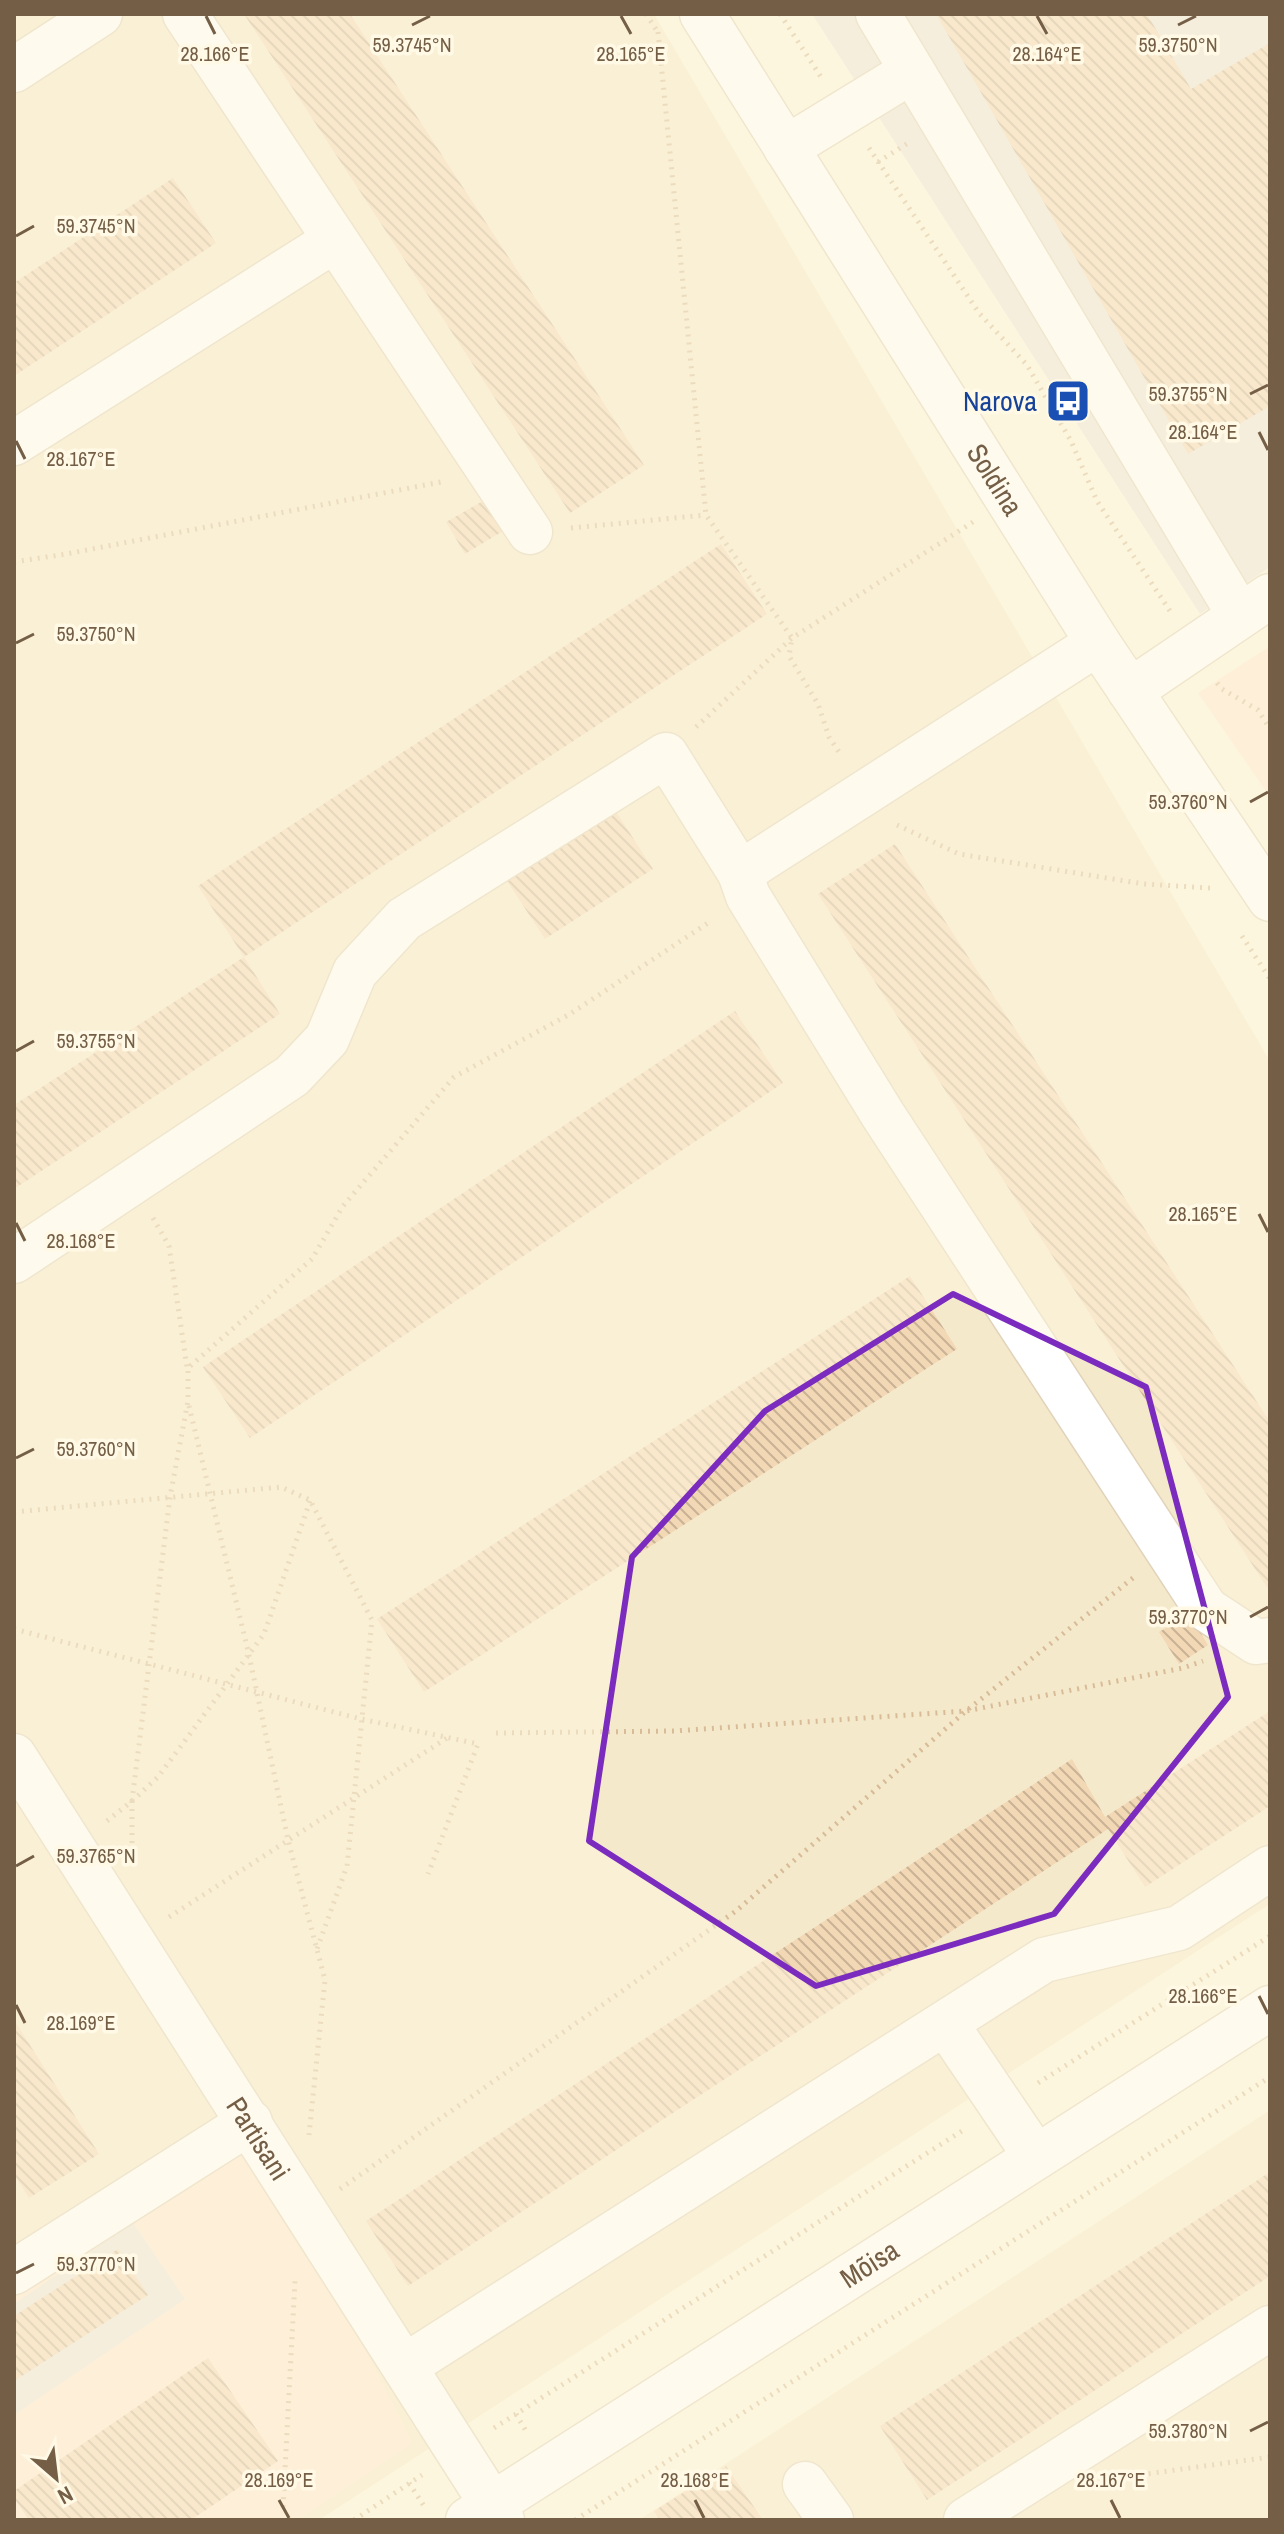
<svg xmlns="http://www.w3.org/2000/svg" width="1284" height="2534" font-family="'Archivo Narrow',sans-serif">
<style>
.residential{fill:#f5e9cc}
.commercial{fill:#fee6d1}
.industrial{fill:#ebe5db}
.building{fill:url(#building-back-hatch)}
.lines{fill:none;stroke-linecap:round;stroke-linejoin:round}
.minor-casing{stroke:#e1d3ba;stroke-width:47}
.path{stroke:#d8bc98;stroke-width:5;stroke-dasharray:2 6;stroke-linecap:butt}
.minor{stroke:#fff;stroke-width:44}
.marked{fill:none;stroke:#7b2cbf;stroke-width:6;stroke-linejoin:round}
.ticks{fill:none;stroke:#745e46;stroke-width:3}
.labels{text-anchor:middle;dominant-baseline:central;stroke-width:7;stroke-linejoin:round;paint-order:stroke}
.transit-label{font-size:28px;fill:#164399;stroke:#fff9e5;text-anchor:end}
.street-label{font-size:28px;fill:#745e46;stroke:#fff9e5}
.ticks-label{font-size:20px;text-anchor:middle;fill:#745e46;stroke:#fff9e5;stroke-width:7;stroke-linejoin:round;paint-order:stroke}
</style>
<defs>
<pattern id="building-back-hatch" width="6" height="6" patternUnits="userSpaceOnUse" patternTransform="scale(2)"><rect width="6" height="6" fill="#f3d8b5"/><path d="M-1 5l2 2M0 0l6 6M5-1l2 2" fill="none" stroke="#c9b295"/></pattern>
</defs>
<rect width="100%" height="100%" fill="#fdf6de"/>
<path class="residential" d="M14 14H654L1270 1061V1904L319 2520H14Z
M1270 2110V2520H639Z"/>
<path class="commercial" d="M1270 646V797L1198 693Z
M246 2116 413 2443 298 2520H14V2252Z"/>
<path class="industrial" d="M812 14H1270V567L1200 614Z
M133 2223 185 2299 14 2415V2304Z"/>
<path class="building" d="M244 14H350L644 465 570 513Z
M936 14H1147L1191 89 1270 43V406L1188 454Z
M173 178 216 243 14 376V283Z
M490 497 508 528 465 554 446 522Z
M721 544 767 614 244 957 198 886Z
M613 807 653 869 545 939 505 878Z
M895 844 1270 1422V1592L818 894Z
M244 957 280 1014 14 1189V1105Z
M735 1011 783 1083 250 1438 203 1367Z
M910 1276 957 1349 424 1692 377 1619Z
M1189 1614 1208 1645 1179 1664 1159 1632Z
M1270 1711V1806L1145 1887 1108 1829 408 2286 366 2221 1072 1759 1105 1817Z
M14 2020 99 2154 29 2198 14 2174Z
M1270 2172V2276L927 2500 880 2426Z
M118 2249 148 2295 14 2381V2316Z
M208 2358 278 2461 191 2520H29L14 2498V2491Z
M726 2466 763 2520H660L654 2511Z"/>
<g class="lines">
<g class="minor-casing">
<g id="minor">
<path d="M185 14 530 532"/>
<path id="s1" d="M702 14 1098 643 1270 899"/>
<path d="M878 14 1240 616"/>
<path d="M14 70 100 14"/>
<path d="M786 148 912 71"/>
<path d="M14 443 335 240"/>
<path d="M1098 643 740 873 748 896 883 1115 1206 1609 1256 1642 1270 1640"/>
<path d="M1130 691 1270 596"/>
<path d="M14 1261 292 1076 327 1039 355 972 404 919 666 755 740 873"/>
<path id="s2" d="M14 1756 502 2520"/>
<path d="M946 2024 1036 2157"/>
<path d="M14 2272 250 2122"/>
<path d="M405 2366 1044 1960 1179 1928 1270 1868"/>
<path d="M805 2484 831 2520"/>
<path id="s3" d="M468 2520 1270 2008"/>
<path d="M966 2520 1270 2328"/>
</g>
</g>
<path class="path" d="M646 14 659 34
M780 14 821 77
M658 32 706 515 792 638 789 656 818 704 829 737 841 755
M869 148 979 313 1027 365 1071 441 1097 501 1170 611
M878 162 908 143
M571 528 706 515
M14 562 66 554 446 481
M1217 683 1222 689 1258 710 1270 729
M696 727 792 638 973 522
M897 825 959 854 1144 884 1210 888
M1242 936 1270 979
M153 1218 169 1246 187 1367
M189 1406 249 1655 288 1840 325 1980 309 2135
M14 1512 281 1487 310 1500 372 1620 347 1866 317 1949
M14 1629 361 1719 478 1744 428 1874
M496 1733 674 1731 966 1711 1183 1668 1203 1661
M132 1801 170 1497 188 1401V1368L312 1259 343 1206 454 1077 570 1014 711 921
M132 1801 158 1777 264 1634 310 1501
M107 1821 132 1801V1855
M169 1917 447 1738
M1038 2083 1270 1936
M340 2189 736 1911 966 1711 1133 1578
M516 2414 526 2431
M494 2428 965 2129
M1117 2478 1270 2457
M409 2483 426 2509
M283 2507 295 2281
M354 2520 422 2475
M575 2520 1270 2077"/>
<use href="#minor" class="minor"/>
</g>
<path d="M0 0H1284V2534H0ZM953 1294 1146 1387 1228 1697 1054 1914 816 1986 589 1841 632 1557 765 1411Z" fill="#fdf6de" fill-opacity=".55" fill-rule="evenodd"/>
<path class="marked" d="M953 1294 1146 1387 1228 1697 1054 1914 816 1986 589 1841 632 1557 765 1411Z"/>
<path class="ticks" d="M206 16 215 34M621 16 631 34M1037 16 1047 34M412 25 430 16M1178 25 1196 16M16 236 34 226M1250 394 1268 385M1259 432 1268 450M16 441 25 459M16 643 34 634M1250 802 1268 792M16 1051 34 1041M1259 1214 1268 1232M16 1223 25 1241M16 1458 34 1449M1250 1617 1268 1607M16 1866 34 1856M1259 1996 1268 2014M16 2005 25 2023M16 2273 34 2264M1250 2431 1268 2422M279 2500 289 2518M695 2500 704 2518M1111 2500 1120 2518"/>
<defs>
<g id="bus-square" transform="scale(2.3)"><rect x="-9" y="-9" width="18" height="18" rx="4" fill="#1a4fb4" stroke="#fff9e5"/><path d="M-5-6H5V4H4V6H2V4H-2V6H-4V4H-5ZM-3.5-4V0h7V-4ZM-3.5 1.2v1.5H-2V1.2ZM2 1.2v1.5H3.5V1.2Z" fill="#fff"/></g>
</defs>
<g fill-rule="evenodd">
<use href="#bus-square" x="1068" y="401"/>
</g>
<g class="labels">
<g class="transit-label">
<text x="1037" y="401">Narova</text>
</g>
<g class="street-label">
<text stroke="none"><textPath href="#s1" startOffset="550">Soldina</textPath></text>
<text stroke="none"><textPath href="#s2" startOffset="454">Partisani</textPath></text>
<text stroke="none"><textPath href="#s3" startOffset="476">Mõisa</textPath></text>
</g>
</g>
<g class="ticks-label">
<text x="412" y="52">59.3745°N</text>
<text x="1178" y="52">59.3750°N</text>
<text x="631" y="61">28.165°E</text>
<text x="1047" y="61">28.164°E</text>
<text x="215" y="61">28.166°E</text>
<text x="96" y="233">59.3745°N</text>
<text x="1188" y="401">59.3755°N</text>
<text x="1203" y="439">28.164°E</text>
<text x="81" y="466">28.167°E</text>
<text x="96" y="641">59.3750°N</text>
<text x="1188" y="809">59.3760°N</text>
<text x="96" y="1048">59.3755°N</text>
<text x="1203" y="1221">28.165°E</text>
<text x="81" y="1248">28.168°E</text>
<text x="96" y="1456">59.3760°N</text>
<text x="1188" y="1624">59.3770°N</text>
<text x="96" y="1863">59.3765°N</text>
<text x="1203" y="2003">28.166°E</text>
<text x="81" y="2030">28.169°E</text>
<text x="96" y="2271">59.3770°N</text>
<text x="1188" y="2438">59.3780°N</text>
<text x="279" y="2487">28.169°E</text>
<text x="695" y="2487">28.168°E</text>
<text x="1111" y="2487">28.167°E</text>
</g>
<rect width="1284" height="2534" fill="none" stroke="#745e46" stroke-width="32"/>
<g transform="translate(56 2478) rotate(152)" stroke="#fff9e5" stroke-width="6" paint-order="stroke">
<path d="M0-6L14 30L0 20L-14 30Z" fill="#745e46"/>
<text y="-12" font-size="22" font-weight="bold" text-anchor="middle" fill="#745e46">N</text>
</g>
</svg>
